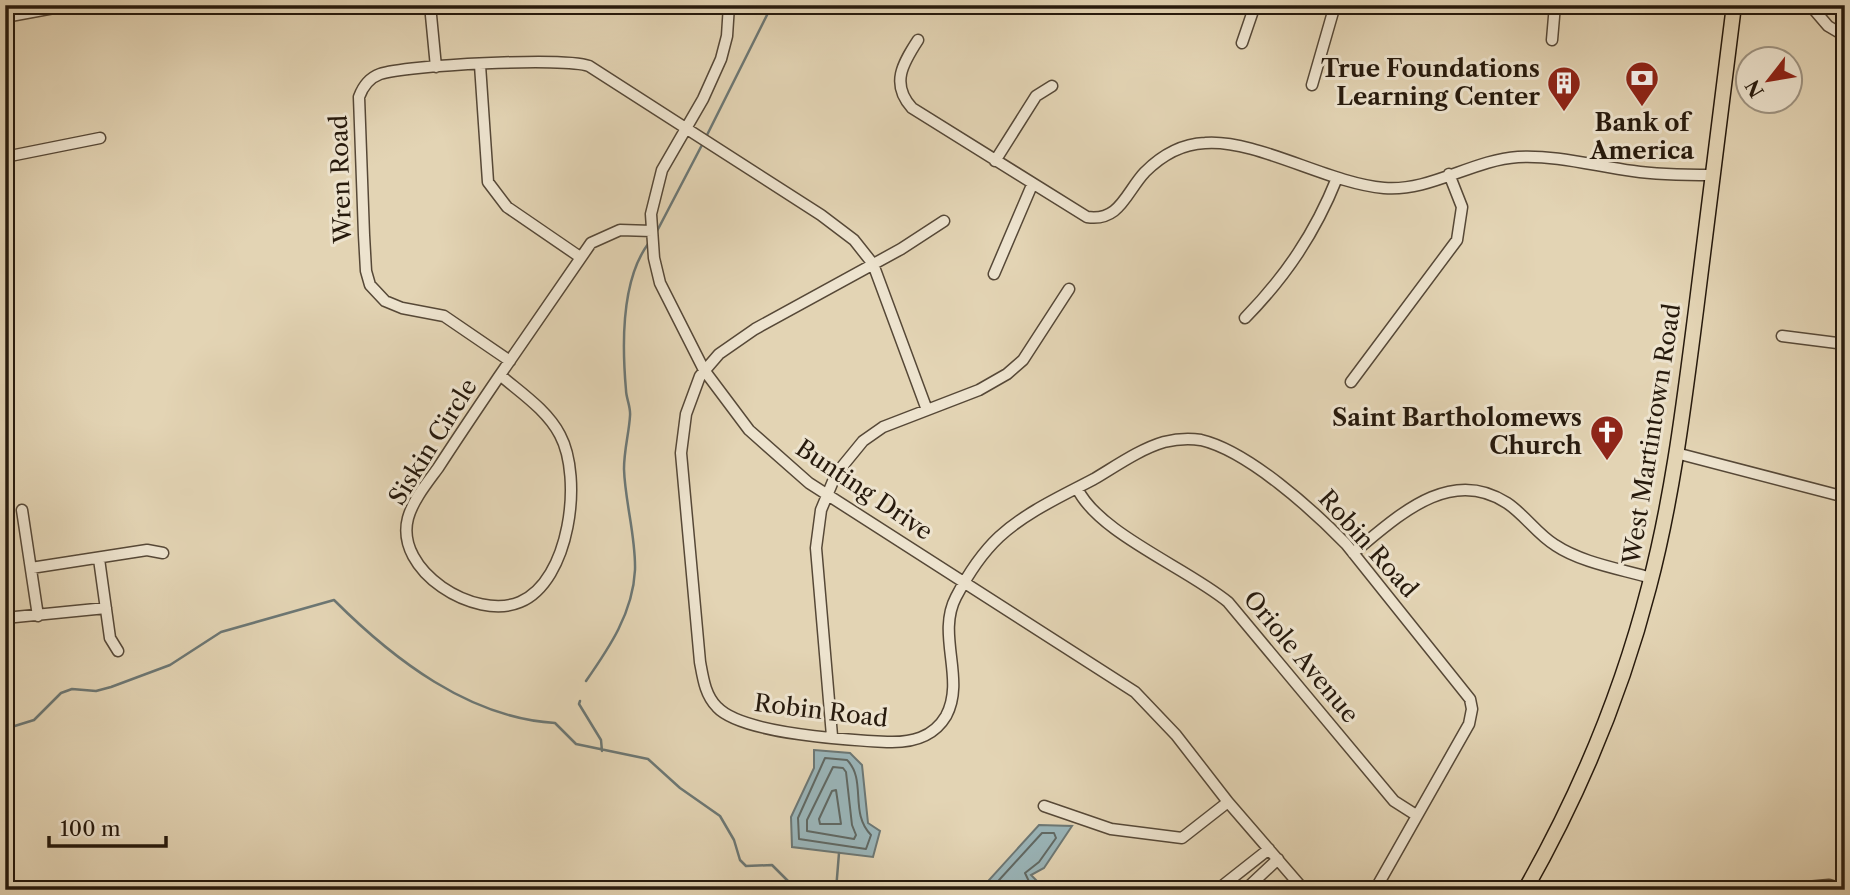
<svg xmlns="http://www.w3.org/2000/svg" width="1850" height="895" font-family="'Libre Caslon Text',serif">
	<rect width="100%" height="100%" fill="#e3d4b4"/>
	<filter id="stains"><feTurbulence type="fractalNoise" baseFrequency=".00286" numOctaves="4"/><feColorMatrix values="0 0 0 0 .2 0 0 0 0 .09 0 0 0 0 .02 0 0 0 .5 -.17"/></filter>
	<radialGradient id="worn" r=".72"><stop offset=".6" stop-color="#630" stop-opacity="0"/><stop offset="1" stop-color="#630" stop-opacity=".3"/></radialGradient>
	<!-- water -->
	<path fill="#9ab5b9" stroke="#6c7774" stroke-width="2" d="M814,750L850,753L862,765L868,823L880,831L873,857L792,847L791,817L814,768Z
		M1039,825L1072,826L1044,868L1031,875L1041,885L1039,890H980Z"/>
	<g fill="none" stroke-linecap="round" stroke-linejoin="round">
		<!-- shore -->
		<path stroke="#606863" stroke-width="2" d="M825,758L847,760C867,780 849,813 871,835L866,849L799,839L798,818Z
			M833,767L843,768L846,772L852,825L856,835L854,839L807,831V820Z
			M836,790L841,824H820L819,819L832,791Z
			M990,890L1042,833H1054L1056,838L1039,862L1025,873L1033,890"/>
		<!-- stream -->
		<path stroke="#6c7774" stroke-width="2.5" d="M706,137L772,5
			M656,233L703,143
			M586,681C609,648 633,613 635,570C636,537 625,502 624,469C624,450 629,433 630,416C631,407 626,398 626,390C622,345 621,281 648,244
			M580,701L579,704L601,740L602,751
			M5,729L34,720L61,693L72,689L96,691L111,687L170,665L221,632L334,600C393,659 469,718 555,723L576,744L648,759L680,788L720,816L734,840L740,860L746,866L772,865L797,890
			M836,890L839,853"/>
		<!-- minor casing -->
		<g stroke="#564837" stroke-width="13">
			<path id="minor" d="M430,5L436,67
				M729,5L727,36L721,59L703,99L662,170L651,214L654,258L660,283L704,370L749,430L809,483L1135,692L1176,735L1228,802L1304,890
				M1810,5L1828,26L1845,36
				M5,17L70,5
				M918,40C903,63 890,84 912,108L1087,217C1120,222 1126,192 1145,172C1161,156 1182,144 1205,143C1257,139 1327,183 1384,188C1430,192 1472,160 1518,157C1557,155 1595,166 1633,171C1659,175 1686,175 1713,175
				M1552,40L1555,5
				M1242,43L1255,5
				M480,65L488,182L507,207L580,257
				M1312,85L1335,5
				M5,157L100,138
				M995,161L1036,96L1052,86
				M944,221L901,249L755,329L719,354L700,376L686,414L681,453L700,662C703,678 705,695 717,707C742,734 849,740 887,742C911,743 933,738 946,716C966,679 936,635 956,597C967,576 982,553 999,537C1026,512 1062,496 1094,479C1116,466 1140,449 1164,442C1176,439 1189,438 1201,440C1248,451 1313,510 1346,544L1470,699L1472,709L1469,724L1375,890
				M994,274L1032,185
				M1245,318C1286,276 1315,233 1337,178
				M1782,336L1845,344
				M510,361L444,316L402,308L385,301L370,285L366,271L364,235L359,97C363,86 369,78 380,74C405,65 566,57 589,66L821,215L854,240L873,264L927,410
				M500,375C521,393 547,410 560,435C583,478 570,581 520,602C475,621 394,571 408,518C413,500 427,483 438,468C458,437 479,406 500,375Z
				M500,375L591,243L620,230L652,231
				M1351,382L1457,240L1462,207L1449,174
				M1676,453L1845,497
				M1077,488C1098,533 1187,568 1228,602L1394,801L1416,815
				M22,510L38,616
				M1353,553C1396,518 1449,465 1507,503C1525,515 1537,534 1555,545C1582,563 1621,569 1651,578
				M99,559L110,638L118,651
				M31,568L147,550L163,553
				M5,618L106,608
				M832,736L816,548L821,510L836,474L863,441L883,427L979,390L1007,374L1023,360L1069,289
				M1044,806L1111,829L1182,838L1228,802
				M1217,890L1269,849
				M1245,890L1278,859
				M1772,890L1829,885L1845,890"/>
		</g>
		<!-- major casing -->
		<g stroke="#271a0d" stroke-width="17">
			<path id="major" d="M1525,890C1579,795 1622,692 1649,587C1673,496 1684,403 1696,310C1708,208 1722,107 1734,5"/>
		</g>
		<!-- minor -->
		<use href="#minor" stroke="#ede3ce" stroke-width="10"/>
		<!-- major -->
		<use href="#major" stroke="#e3d4b4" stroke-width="14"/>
	</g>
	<!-- icons -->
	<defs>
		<g id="bank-pin" transform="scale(1.75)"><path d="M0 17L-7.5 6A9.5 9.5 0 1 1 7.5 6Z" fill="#8f2418" stroke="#ede3ce"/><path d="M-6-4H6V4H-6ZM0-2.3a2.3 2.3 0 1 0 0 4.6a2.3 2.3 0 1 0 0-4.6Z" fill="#fff"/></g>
		<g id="building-pin" transform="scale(1.75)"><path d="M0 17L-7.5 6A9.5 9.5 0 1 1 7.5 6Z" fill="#8f2418" stroke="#ede3ce"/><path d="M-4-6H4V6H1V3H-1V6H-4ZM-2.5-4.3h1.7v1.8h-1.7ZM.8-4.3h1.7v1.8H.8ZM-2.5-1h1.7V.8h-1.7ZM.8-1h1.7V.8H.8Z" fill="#fff"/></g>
		<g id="church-pin" transform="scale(1.75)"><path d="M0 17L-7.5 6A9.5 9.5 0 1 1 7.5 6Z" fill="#8f2418" stroke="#ede3ce"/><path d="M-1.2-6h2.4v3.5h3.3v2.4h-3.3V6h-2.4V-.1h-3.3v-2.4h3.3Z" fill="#fff"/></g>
	</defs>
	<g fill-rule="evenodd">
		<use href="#bank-pin" x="1642" y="78"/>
		<use href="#building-pin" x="1564" y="83"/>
		<use href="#church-pin" x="1607" y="432"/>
	</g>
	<g text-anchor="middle" stroke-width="6" stroke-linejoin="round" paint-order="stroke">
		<!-- poi labels -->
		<g font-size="24" font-weight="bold" fill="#271a0d" stroke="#ede3ce" text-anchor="end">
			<text x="1540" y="77">True Foundations<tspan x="1540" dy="28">Learning Center</tspan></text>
			<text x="1642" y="131" text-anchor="middle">Bank of<tspan x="1642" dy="28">America</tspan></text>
			<text x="1582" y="426">Saint Bartholomews<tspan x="1582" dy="28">Church</tspan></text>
		</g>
		<!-- street labels -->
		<g font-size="24" fill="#271a0d" stroke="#ede3ce">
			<text transform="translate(341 179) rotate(-92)" y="8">Wren Road</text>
			<text transform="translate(1652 434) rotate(-81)" y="8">West Martintown Road</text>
			<text transform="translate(433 442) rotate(-58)" y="8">Siskin Circle</text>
			<text transform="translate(864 490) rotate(34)" y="8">Bunting Drive</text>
			<text transform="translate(1368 544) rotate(48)" y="8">Robin Road</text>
			<text transform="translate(1301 657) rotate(50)" y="8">Oriole Avenue</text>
			<text transform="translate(821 711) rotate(7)" y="8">Robin Road</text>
		</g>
	</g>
	<!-- margin -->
	<rect width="1850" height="895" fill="none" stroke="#e3d4b4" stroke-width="28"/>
	<rect x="7" y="7" width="1836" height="881" fill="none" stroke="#271a0d" stroke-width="3.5"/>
	<rect x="14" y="14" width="1822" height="867" fill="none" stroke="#271a0d" stroke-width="2"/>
	<!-- north arrow -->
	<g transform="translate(1769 80) rotate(239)"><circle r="33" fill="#ede3ce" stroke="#9e9381" stroke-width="2"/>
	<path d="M0-5L12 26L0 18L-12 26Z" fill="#8f2418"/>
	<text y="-10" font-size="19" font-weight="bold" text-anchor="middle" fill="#271a0d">N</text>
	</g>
	<!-- scale -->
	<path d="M49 836v10h117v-10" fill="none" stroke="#271a0d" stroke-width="3.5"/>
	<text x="60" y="836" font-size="21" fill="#271a0d" stroke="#ede3ce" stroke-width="5" paint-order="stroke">100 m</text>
	<rect width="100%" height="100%" filter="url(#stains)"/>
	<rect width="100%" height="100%" fill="url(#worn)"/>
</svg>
